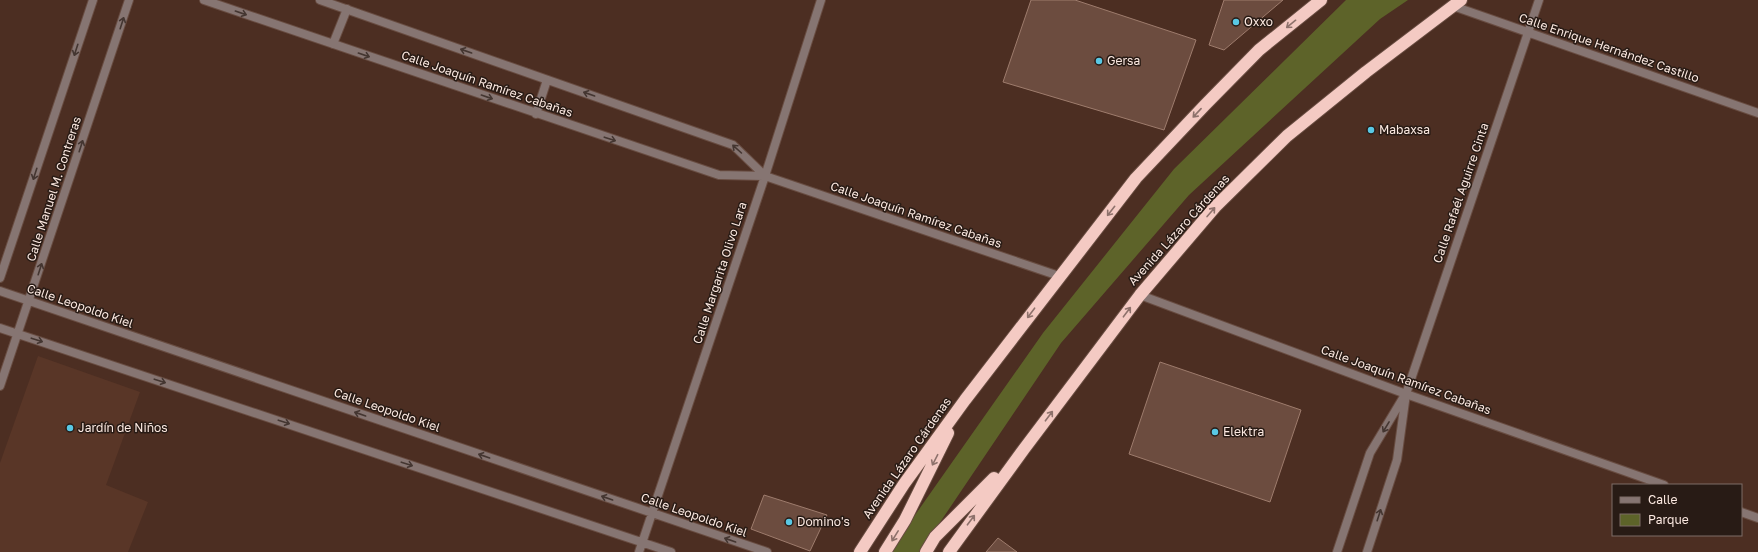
<svg xmlns="http://www.w3.org/2000/svg" width="1758" height="552" font-family="'Golos Text',sans-serif">
	<rect width="100%" height="100%" fill="#4c2e22"/>
	<!-- built -->
	<path fill="#593627" d="M38,356L140,392L106,485L148,502L128,552H0V463Z"/>
	<!-- green -->
	<path fill="#5d6329" d="M1346,0H1408L1380,19L1189,195L1061,343L920,552H889L1043,333L1174,169Z"/>
	<!-- building -->
	<path fill="#6c4c3f" stroke="#9e7c6d" d="M1031,0H1075L1196,40L1164,130L1003,82Z
		M1224,0H1283L1224,50L1209,45Z
		M1160,362L1301,410L1270,502L1129,454Z
		M764,495L827,515L810,551L751,529Z
		M998,538L1017,552H986Z"/>
	<g fill="none" stroke-linecap="round" stroke-linejoin="round">
		<!-- street casing -->
		<g stroke="#684c41" stroke-width="10">
			<path id="street" d="M204,0L719,175L765,176L1059,276
				M320,0L733,145L765,176
				M1453,6L1758,113
				M333,44L347,9
				M536,114L547,80
				M0,278L93,0
				M0,291L767,552
				M1140,295L1406,394L1664,485
				M0,328L671,552
				M0,386L129,0
				M1741,512L1758,518
				M639,552L765,176L821,0
				M1337,552L1370,453L1403,398
				M1367,552L1397,460L1406,394L1539,0"/>
		</g>
		<!-- highway casing -->
		<g stroke="#684c41" stroke-width="14">
			<path id="highway" d="M860,552L904,484L965,400L1136,178L1205,105L1259,50L1321,0
				M885,552L905,520L948,433
				M926,552L935,537L994,478
				M949,552L1024,449L1140,295L1215,207L1287,136L1366,72L1461,0"/>
		</g>
		<!-- street -->
		<use href="#street" stroke="#867572" stroke-width="8"/>
		<!-- highway -->
		<use href="#highway" stroke="#f4cac3" stroke-width="12"/>
	</g>
	<!-- one-way arrows -->
	<defs><path id="oneway-shaft" d="M-6 0H5M1.5-3L5.5 0L1.5 3" fill="none" stroke-width="1.6" stroke-linecap="round" stroke-linejoin="round"/></defs>
	<g stroke="#443631">
		<use href="#oneway-shaft" transform="translate(241 13) rotate(19)"/>
		<use href="#oneway-shaft" transform="translate(122 23) rotate(-72)"/>
		<use href="#oneway-shaft" transform="translate(76 50) rotate(108)"/>
		<use href="#oneway-shaft" transform="translate(466 51) rotate(-161)"/>
		<use href="#oneway-shaft" transform="translate(364 55) rotate(19)"/>
		<use href="#oneway-shaft" transform="translate(589 94) rotate(-161)"/>
		<use href="#oneway-shaft" transform="translate(487 97) rotate(19)"/>
		<use href="#oneway-shaft" transform="translate(610 139) rotate(18)"/>
		<use href="#oneway-shaft" transform="translate(81 146) rotate(-72)"/>
		<use href="#oneway-shaft" transform="translate(737 149) rotate(-138)"/>
		<use href="#oneway-shaft" transform="translate(35 174) rotate(108)"/>
		<use href="#oneway-shaft" transform="translate(40 269) rotate(-72)"/>
		<use href="#oneway-shaft" transform="translate(37 340) rotate(18)"/>
		<use href="#oneway-shaft" transform="translate(160 381) rotate(18)"/>
		<use href="#oneway-shaft" transform="translate(360 414) rotate(-161)"/>
		<use href="#oneway-shaft" transform="translate(284 422) rotate(18)"/>
		<use href="#oneway-shaft" transform="translate(1386 427) rotate(121)"/>
		<use href="#oneway-shaft" transform="translate(484 456) rotate(-161)"/>
		<use href="#oneway-shaft" transform="translate(407 464) rotate(18)"/>
		<use href="#oneway-shaft" transform="translate(607 498) rotate(-161)"/>
		<use href="#oneway-shaft" transform="translate(1379 515) rotate(-72)"/>
		<use href="#oneway-shaft" transform="translate(730 540) rotate(-161)"/>
	</g>
	<g stroke="#8e726c">
		<use href="#oneway-shaft" transform="translate(1291 24) rotate(141)"/>
		<use href="#oneway-shaft" transform="translate(1197 113) rotate(133)"/>
		<use href="#oneway-shaft" transform="translate(1111 211) rotate(128)"/>
		<use href="#oneway-shaft" transform="translate(1211 212) rotate(-49)"/>
		<use href="#oneway-shaft" transform="translate(1127 312) rotate(-53)"/>
		<use href="#oneway-shaft" transform="translate(1031 313) rotate(127)"/>
		<use href="#oneway-shaft" transform="translate(1049 416) rotate(-53)"/>
		<use href="#oneway-shaft" transform="translate(935 460) rotate(117)"/>
		<use href="#oneway-shaft" transform="translate(971 520) rotate(-53)"/>
		<use href="#oneway-shaft" transform="translate(895 536) rotate(122)"/>
	</g>
	<!-- markers -->
	<g fill="#59c8e4" stroke="#281b15" stroke-width="1.5">
		<circle cx="1236" cy="22" r="4"/>
		<circle cx="1099" cy="61" r="4"/>
		<circle cx="1371" cy="130" r="4"/>
		<circle cx="70" cy="428" r="4"/>
		<circle cx="1215" cy="432" r="4"/>
		<circle cx="789" cy="522" r="4"/>
	</g>
	<g text-anchor="middle" stroke-width="3" stroke-linejoin="round" paint-order="stroke">
		<!-- poi labels -->
		<g font-size="12" fill="#fce9e1" stroke="#281b15" text-anchor="start">
			<text x="1244" y="26">Oxxo</text>
			<text x="1107" y="65">Gersa</text>
			<text x="1379" y="134">Mabaxsa</text>
			<text x="78" y="432">Jardín de Niños</text>
			<text x="1223" y="436">Elektra</text>
			<text x="797" y="526">Domino's</text>
		</g>
		<!-- street labels -->
		<g font-size="12" fill="#fce9e1" stroke="#281b15">
			<text transform="translate(1609 48) rotate(19)" y="4">Calle Enrique Hernández Castillo</text>
			<text transform="translate(487 84) rotate(19)" y="4">Calle Joaquín Ramírez Cabañas</text>
			<text transform="translate(54 189) rotate(-72)" y="4">Calle Manuel M. Contreras</text>
			<text transform="translate(1461 193) rotate(-71)" y="4">Calle Rafaél Aguirre Cinta</text>
			<text transform="translate(916 215) rotate(19)" y="4">Calle Joaquín Ramírez Cabañas</text>
			<text transform="translate(1179 230) rotate(-48)" y="4">Avenida Lázaro Cárdenas</text>
			<text transform="translate(720 273) rotate(-72)" y="4">Calle Margarita Olivo Lara</text>
			<text transform="translate(80 306) rotate(19)" y="4">Calle Leopoldo Kiel</text>
			<text transform="translate(1406 380) rotate(20)" y="4">Calle Joaquín Ramírez Cabañas</text>
			<text transform="translate(387 410) rotate(19)" y="4">Calle Leopoldo Kiel</text>
			<text transform="translate(907 458) rotate(-55)" y="4">Avenida Lázaro Cárdenas</text>
			<text transform="translate(694 515) rotate(19)" y="4">Calle Leopoldo Kiel</text>
		</g>
	</g>
	<!-- legend -->
	<rect x="1612" y="484" width="130" height="52" fill="#281b15" stroke="#7d6d67"/>
	<rect x="1620" y="497" width="20" height="6" fill="#867572" stroke="#7d6d67"/>
	<text x="1648" y="504" font-size="12" fill="#fce9e1">Calle</text>
	<rect x="1620" y="514" width="20" height="12" fill="#5d6329" stroke="#7d6d67"/>
	<text x="1648" y="524" font-size="12" fill="#fce9e1">Parque</text>
</svg>
